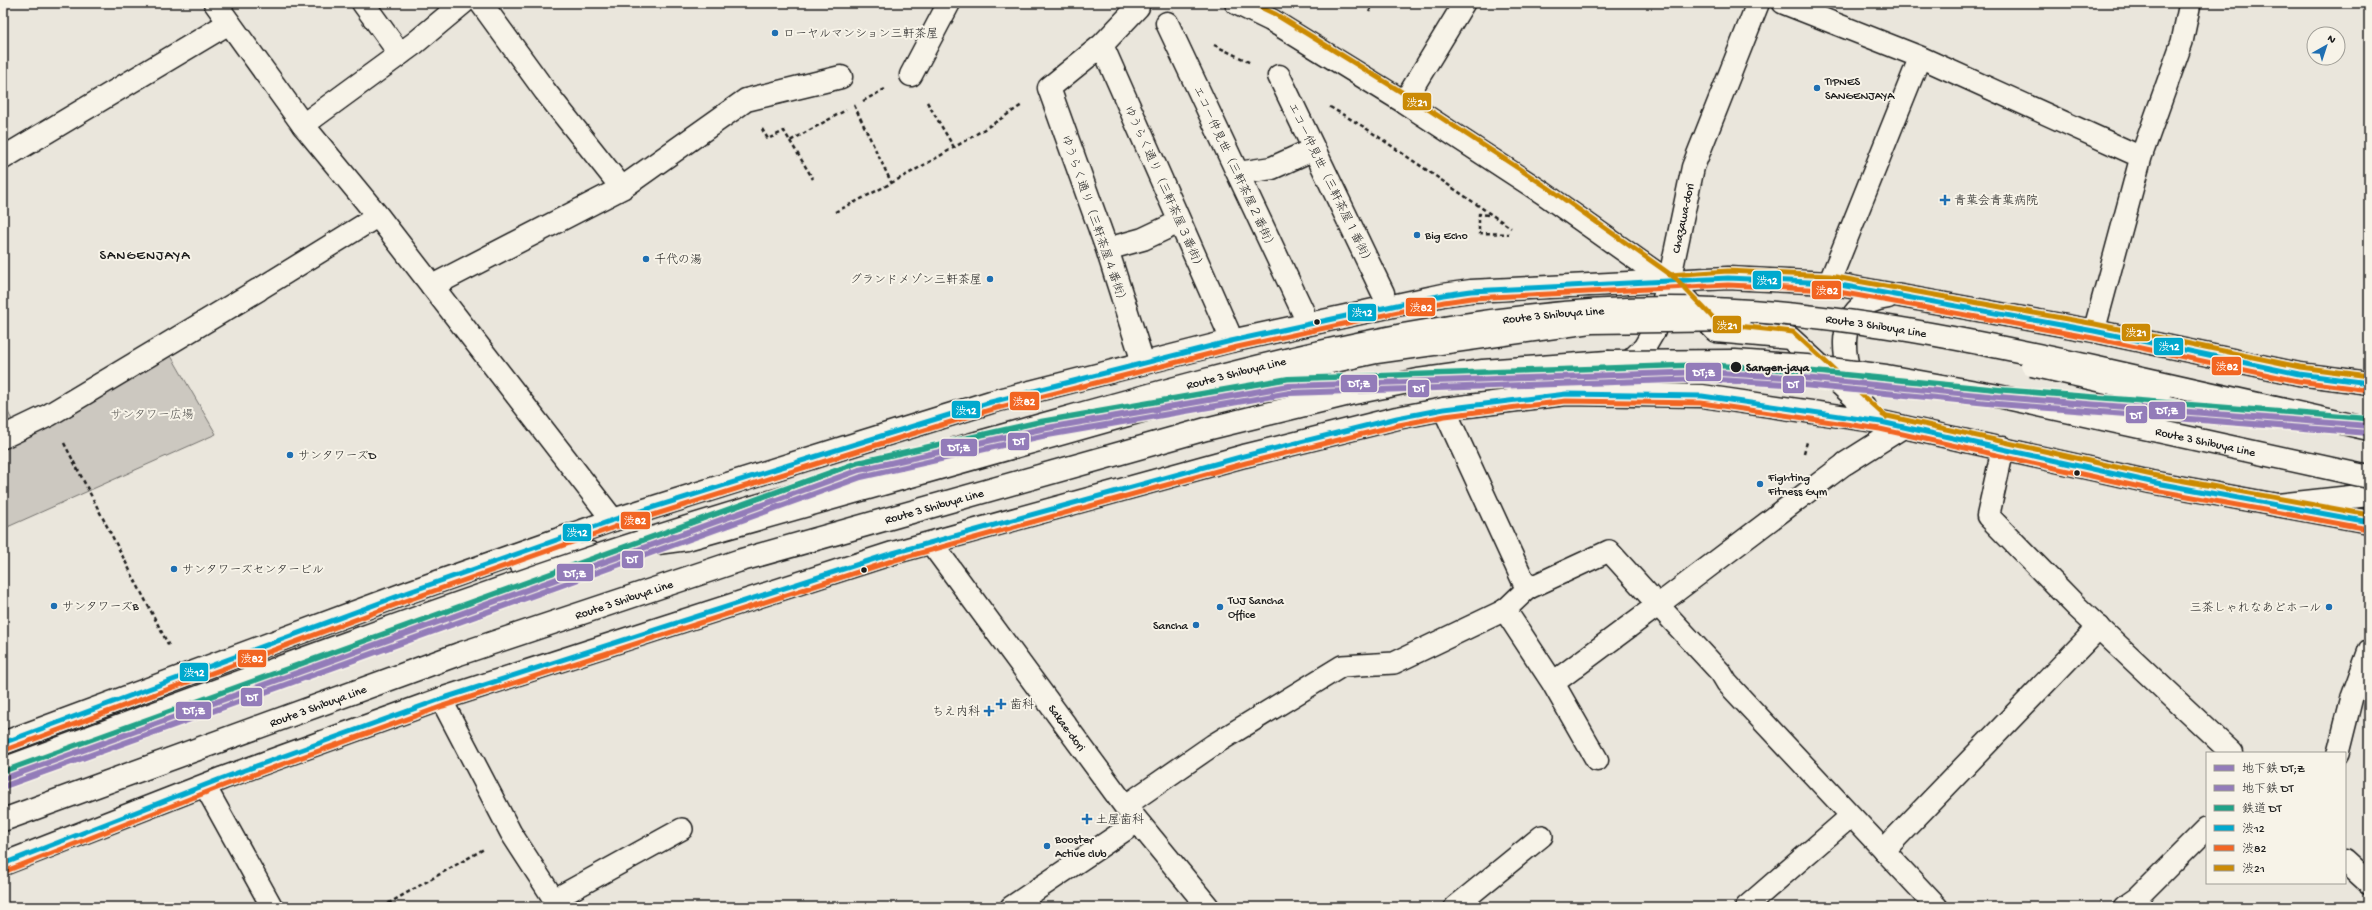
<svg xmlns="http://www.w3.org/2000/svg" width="2372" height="910" font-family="'Gochi Hand','Klee One',sans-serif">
	<rect width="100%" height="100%" fill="#eae6dc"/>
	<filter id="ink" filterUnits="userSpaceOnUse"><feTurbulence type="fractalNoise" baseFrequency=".025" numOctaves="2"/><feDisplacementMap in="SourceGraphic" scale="8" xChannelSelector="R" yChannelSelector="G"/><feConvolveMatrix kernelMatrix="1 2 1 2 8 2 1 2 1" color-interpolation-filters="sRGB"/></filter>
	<g filter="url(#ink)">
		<!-- green -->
		<path fill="#ccc8c0" stroke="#74726e" d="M170,354L216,434L3,529V439Z
			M3,403L17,429L3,437Z"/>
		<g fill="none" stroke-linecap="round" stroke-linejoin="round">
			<!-- service casing -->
			<g stroke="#1c1c1c" stroke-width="24">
				<path id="service" d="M1783,3L1920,57L2141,157
					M1404,102L1464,3
					M1829,283L1920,57
					M258,290L378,216
					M2094,331L2141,157L2182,42L2190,3
					M1658,605L1721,673L1727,683L1937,907
					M441,699L511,833L559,907
					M2338,753L2352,697L2369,650
					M205,786L272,907
					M1125,806L1213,745L1342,666L1394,663L1505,610L1527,589L1609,551L1658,605L1846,463
					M555,899L682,829
					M1011,907L1137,822
					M1455,907L1542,836
					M1746,907L1851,816
					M2124,907L2137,898L2207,828"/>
			</g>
			<!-- pedestrian casing -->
			<g stroke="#1c1c1c" stroke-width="25">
				<path id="pedestrian" d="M363,3L400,54
					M481,3L545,91L622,188
					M1138,7L1102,45L1049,88L1107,249L1140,353
					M1167,23L1303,312
					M1102,45L1228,331
					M911,75L949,3
					M1279,76L1383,293
					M1238,173L1272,168L1314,149
					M1107,249L1143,239L1179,222
					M432,286L622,188L746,100L841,77
					M1505,610L1553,683L1658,605
					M1553,683L1597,760
					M1884,850L2099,627"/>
			</g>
			<!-- minor casing -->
			<g stroke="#1c1c1c" stroke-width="25">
				<g id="minor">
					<path d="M215,3L303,125L378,216L613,520"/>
					<path d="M303,125L415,43L463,3"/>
					<path d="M3,158L229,23"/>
					<path d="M1444,409L1527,589"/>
					<path d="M3,437L49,415L258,290"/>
					<path d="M2003,448L1988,516L2077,607L2232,753"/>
					<path d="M1846,463L1903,427"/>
					<path id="s1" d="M932,544L1125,806L1208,907"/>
					<path d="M2345,861L2369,883"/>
				</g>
			</g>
			<!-- tertiary casing -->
			<g stroke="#1c1c1c" stroke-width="25">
				<g id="tertiary">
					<path id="s2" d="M1573,392L1612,379L1644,348L1654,331L1669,282L1693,167L1758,3"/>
				</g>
			</g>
			<!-- primary casing -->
			<g stroke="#1c1c1c" stroke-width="25">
				<path id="primary" d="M1236,3L1271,20L1404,102L1543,193L1669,282L1716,331L1790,338L1864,406"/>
			</g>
			<!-- trunk casing -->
			<g stroke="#1c1c1c" stroke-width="25">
				<path id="trunk" d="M1861,403C1842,363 1829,305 1888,297
					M521,564L590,553
					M3,743L409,592L613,520L865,441L991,402L1231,341L1443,295L1471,291L1728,278L1829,283L2094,331L2299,374L2369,383
					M3,864L223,778L441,699L893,553L1244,456L1397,418L1444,409L1566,394L1702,396L1881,422L2151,482L2369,522"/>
			</g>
			<!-- motorway casing -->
			<g stroke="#1c1c1c" stroke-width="25">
				<g id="motorway">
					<path d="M2278,505L2369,495"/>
					<path id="s3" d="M3,820L459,654L738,561L1206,429L1349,394L1418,380L1483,371L1608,362"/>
				</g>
			</g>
			<!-- path -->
			<path stroke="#1c1c1c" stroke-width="2.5" stroke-dasharray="4 3" stroke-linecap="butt" d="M1369,12L1374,3
				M1214,45L1251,63
				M863,101L885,89
				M927,102L955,149
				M854,105L892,184
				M1330,107L1364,127L1511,228
				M762,129L768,139L784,131L790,141L846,110
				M790,141L813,179
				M835,212C900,180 961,145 1022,105
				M1488,215L1479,214V233L1509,234
				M64,443L170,648
				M1804,453L1807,442
				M382,907L484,849"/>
			<!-- service -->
			<use href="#service" stroke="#f7f3e8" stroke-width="21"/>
			<!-- pedestrian -->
			<use href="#pedestrian" stroke="#f7f3e8" stroke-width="22"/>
			<!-- minor -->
			<use href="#minor" stroke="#f7f3e8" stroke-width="22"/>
			<!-- tertiary -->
			<use href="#tertiary" stroke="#f7f3e8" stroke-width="22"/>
			<!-- primary -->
			<use href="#primary" stroke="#f7f3e8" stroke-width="22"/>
			<!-- trunk -->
			<use href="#trunk" stroke="#f7f3e8" stroke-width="22"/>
			<!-- motorway -->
			<use href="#motorway" stroke="#f7f3e8" stroke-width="22"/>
			<!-- trunk-bridge casing -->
			<g stroke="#1c1c1c" stroke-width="25" stroke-linecap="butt">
				<path id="trunk-bridge" d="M2032,365L2125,386L2160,391
					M657,543L687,539L1163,405L1293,370L1376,352L1591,322L1739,320"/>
			</g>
			<!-- motorway-bridge casing -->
			<g stroke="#1c1c1c" stroke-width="25" stroke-linecap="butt">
				<g id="motorway-bridge">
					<path id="s4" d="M1608,362L1735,361L1806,366L1886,376L1993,395L2369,477"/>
					<path id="s5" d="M3,769C192,700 380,629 570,565C721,514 876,471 1030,428C1239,370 1449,309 1668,308C1812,308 1953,336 2093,367C2185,388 2277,409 2369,429"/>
				</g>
			</g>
			<!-- trunk-bridge -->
			<use href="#trunk-bridge" stroke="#f7f3e8" stroke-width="22"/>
			<!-- motorway-bridge -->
			<use href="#motorway-bridge" stroke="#f7f3e8" stroke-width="22"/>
			<!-- bus-1 casing -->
			<g stroke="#f7f3e8" stroke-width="8">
				<path id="bus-1" d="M3,743L409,592L613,520L865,441L991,402L1231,341L1443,295L1471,291L1728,278L1829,283L2094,331L2299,374L2369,383
					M3,864L223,778L441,699L893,553L1244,456L1397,418L1444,409L1566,394L1702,396L1881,422L2151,482L2369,522"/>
			</g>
			<!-- bus-2 casing -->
			<g stroke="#f7f3e8" stroke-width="8">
				<path id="bus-2" d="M5,750L411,599L615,527L867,448L993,409L1233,348L1444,302L1472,298L1728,285L1828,290L2093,338L2298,381L2368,390
					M6,871L225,785L443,706L895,560L1246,463L1399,425L1445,416L1566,401L1701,403L1880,429L2149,489L2368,529"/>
			</g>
			<!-- bus-3 casing -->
			<g stroke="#f7f3e8" stroke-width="8">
				<path id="bus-3" d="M1252,3L1275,14L1408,96L1547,187L1674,277L1719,324L1793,332L1886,417
					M1669,275L1728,271L1830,276L2095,324L2300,367L2369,376
					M1883,415L2152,475L2369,515"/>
			</g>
			<!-- bus-1 -->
			<use href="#bus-1" stroke="#00a9ce" stroke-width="5"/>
			<!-- bus-2 -->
			<use href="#bus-2" stroke="#f26522" stroke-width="5"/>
			<!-- bus-3 -->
			<use href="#bus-3" stroke="#cb8a06" stroke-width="5"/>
			<!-- rail-1 casing -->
			<g stroke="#f7f3e8" stroke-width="9">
				<path id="rail-1" d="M3,772L857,463L1040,422L1288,379L1703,365L1805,371L2000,390L2369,419"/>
			</g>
			<!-- rail-1 -->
			<use href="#rail-1" stroke="#20a288" stroke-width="6"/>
			<!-- metro-1 casing -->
			<g stroke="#f7f3e8" stroke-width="9">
				<path id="metro-1" d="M3,779L859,470L1041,429L1289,386L1703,372L1804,378L1999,397L2369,426"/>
			</g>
			<!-- metro-2 casing -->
			<g stroke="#f7f3e8" stroke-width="9">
				<path id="metro-2" d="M5,786L861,477L1042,436L1290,393L1703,379L1803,385L1998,404L2368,433"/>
			</g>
			<!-- metro-1 -->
			<use href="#metro-1" stroke="#937cb9" stroke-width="6"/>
			<!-- metro-2 -->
			<use href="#metro-2" stroke="#937cb9" stroke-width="6"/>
		</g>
	</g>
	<!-- markers -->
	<g fill="#1f6fb2" stroke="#f7f3e8" stroke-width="1.5">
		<circle cx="775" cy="33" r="4"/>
		<circle cx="1817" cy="88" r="4"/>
		<path d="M1943 194h4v4h4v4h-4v4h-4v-4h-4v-4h4z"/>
		<circle cx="1417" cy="235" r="4"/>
		<circle cx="646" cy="259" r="4"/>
		<circle cx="990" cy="279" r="4"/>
		<circle cx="290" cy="455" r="4"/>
		<circle cx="1760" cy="484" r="4"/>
		<circle cx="174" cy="569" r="4"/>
		<circle cx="54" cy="606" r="4"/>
		<circle cx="1220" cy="607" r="4"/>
		<circle cx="2329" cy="607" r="4"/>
		<circle cx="1196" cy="625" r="4"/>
		<path d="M999 698h4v4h4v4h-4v4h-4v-4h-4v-4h4z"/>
		<path d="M987 705h4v4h4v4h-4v4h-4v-4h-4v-4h4z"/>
		<path d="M1085 813h4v4h4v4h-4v4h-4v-4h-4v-4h4z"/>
		<circle cx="1047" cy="846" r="4"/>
	</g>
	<g fill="#1c1c1c" stroke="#f7f3e8" stroke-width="1.5">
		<circle cx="1317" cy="322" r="3.5"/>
		<circle cx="1736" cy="367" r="6"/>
		<circle cx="2077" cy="473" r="3.5"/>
		<circle cx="864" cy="570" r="3.5"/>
	</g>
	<g text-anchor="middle" stroke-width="4" stroke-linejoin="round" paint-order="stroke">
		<!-- poi labels -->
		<g font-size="12" fill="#1c1c1c" stroke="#f7f3e8" text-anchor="start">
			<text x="783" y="37">ローヤルマンション三軒茶屋</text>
			<text x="1825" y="85">TIPNES<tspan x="1825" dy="14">SANGENJAYA</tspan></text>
			<text x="1954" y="204">青葉会青葉病院</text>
			<text x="1425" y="239">Big Echo</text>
			<text x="654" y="263">千代の湯</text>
			<text x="982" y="283" text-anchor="end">グランドメゾン三軒茶屋</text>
			<text x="298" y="459">サンタワーズD</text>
			<text x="1768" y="481">Fighting<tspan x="1768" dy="14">Fitness Gym</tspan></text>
			<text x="182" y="573">サンタワーズセンタービル</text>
			<text x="1228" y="604">TUJ Sancha<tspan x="1228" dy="14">Office</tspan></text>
			<text x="62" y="610">サンタワーズB</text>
			<text x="2321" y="611" text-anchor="end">三茶しゃれなあどホール</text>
			<text x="1188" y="629" text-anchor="end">Sancha</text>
			<text x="1010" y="708">歯科</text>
			<text x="980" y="715" text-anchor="end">ちえ内科</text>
			<text x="1096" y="823">土屋歯科</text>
			<text x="1055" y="843">Booster<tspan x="1055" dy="14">Active club</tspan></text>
		</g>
		<!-- street labels -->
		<g font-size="12" fill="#1c1c1c" stroke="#f7f3e8">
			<text transform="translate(1235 168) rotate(65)" y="4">エコー仲見世（三軒茶屋２番街）</text>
			<text transform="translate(1331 184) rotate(64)" y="4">エコー仲見世（三軒茶屋１番街）</text>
			<text transform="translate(1165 188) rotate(66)" y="4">ゆうらく通り（三軒茶屋３番街）</text>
			<text dy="4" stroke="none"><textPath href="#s2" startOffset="222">Chazawa-dori</textPath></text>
			<text transform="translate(1095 220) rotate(71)" y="4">ゆうらく通り（三軒茶屋４番街）</text>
			<text dy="4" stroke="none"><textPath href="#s5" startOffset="1619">Route 3 Shibuya Line</textPath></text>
			<text dy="4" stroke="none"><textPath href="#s5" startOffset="1943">Route 3 Shibuya Line</textPath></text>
			<text dy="4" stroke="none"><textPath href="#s5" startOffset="1296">Route 3 Shibuya Line</textPath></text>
			<text dy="4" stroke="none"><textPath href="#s4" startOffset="605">Route 3 Shibuya Line</textPath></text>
			<text dy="4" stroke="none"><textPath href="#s3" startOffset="983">Route 3 Shibuya Line</textPath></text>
			<text dy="4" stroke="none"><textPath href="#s3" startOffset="659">Route 3 Shibuya Line</textPath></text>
			<text dy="4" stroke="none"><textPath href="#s3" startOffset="335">Route 3 Shibuya Line</textPath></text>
			<text dy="4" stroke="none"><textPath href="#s1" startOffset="228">Sakae-dori</textPath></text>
		</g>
		<!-- stop labels -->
		<g font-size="12" font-weight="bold" fill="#1c1c1c" stroke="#f7f3e8" text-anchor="start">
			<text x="1746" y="371">Sangen-jaya</text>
		</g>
		<!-- park labels -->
		<g font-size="12" fill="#51504d" stroke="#f7f3e8">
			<text x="152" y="418">サンタワー広場</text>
		</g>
		<!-- quarter labels -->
		<g font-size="14" letter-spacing="1" fill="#1c1c1c" stroke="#f7f3e8">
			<text x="145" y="259">SANGENJAYA</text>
		</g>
	</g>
	<g stroke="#f7f3e8" stroke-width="1.5">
		<rect x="1402" y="92" width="30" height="19" rx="4" fill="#cb8a06"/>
		<rect x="1752" y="270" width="30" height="20" rx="4" fill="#00a9ce"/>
		<rect x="1811" y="280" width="31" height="20" rx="4" fill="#f26522"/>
		<rect x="1405" y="297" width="31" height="20" rx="4" fill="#f26522"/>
		<rect x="1347" y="303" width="30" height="19" rx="4" fill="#00a9ce"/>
		<rect x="1712" y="315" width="30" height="19" rx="4" fill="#cb8a06"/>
		<rect x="2121" y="323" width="30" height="19" rx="4" fill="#cb8a06"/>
		<rect x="2153" y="337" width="31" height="19" rx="4" fill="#00a9ce"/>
		<rect x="2211" y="356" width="31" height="20" rx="4" fill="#f26522"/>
		<rect x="1685" y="362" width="37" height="20" rx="4" fill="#937cb9"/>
		<rect x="1340" y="374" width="38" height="19" rx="4" fill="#937cb9"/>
		<rect x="1782" y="375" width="23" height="19" rx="4" fill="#937cb9"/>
		<rect x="1407" y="379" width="23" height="19" rx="4" fill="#937cb9"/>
		<rect x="1009" y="391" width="31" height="20" rx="4" fill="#f26522"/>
		<rect x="951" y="400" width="30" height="19" rx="4" fill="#00a9ce"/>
		<rect x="2148" y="401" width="38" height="19" rx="4" fill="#937cb9"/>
		<rect x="2125" y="405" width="23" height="19" rx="4" fill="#937cb9"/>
		<rect x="1007" y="432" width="23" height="19" rx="4" fill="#937cb9"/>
		<rect x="940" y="438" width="38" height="19" rx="4" fill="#937cb9"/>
		<rect x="620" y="511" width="31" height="19" rx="4" fill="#f26522"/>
		<rect x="562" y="523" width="30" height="19" rx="4" fill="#00a9ce"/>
		<rect x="621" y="550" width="23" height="19" rx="4" fill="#937cb9"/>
		<rect x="556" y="563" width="38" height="19" rx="4" fill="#937cb9"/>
		<rect x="237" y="649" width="30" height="19" rx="4" fill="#f26522"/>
		<rect x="179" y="662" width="30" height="20" rx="4" fill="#00a9ce"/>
		<rect x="240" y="687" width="23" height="20" rx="4" fill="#937cb9"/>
		<rect x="175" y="701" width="37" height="19" rx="4" fill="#937cb9"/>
	</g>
	<g font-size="11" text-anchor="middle" font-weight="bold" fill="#fff">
		<text x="1417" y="106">渋21</text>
		<text x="1767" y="284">渋12</text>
		<text x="1827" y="294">渋82</text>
		<text x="1421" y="311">渋82</text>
		<text x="1362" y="316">渋12</text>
		<text x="1727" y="329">渋21</text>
		<text x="2136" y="336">渋21</text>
		<text x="2169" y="350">渋12</text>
		<text x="2227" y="370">渋82</text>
		<text x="1704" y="376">DT;Z</text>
		<text x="1359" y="387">DT;Z</text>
		<text x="1793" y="388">DT</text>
		<text x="1419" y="392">DT</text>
		<text x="1024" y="405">渋82</text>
		<text x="966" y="414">渋12</text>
		<text x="2167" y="414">DT;Z</text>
		<text x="2136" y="419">DT</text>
		<text x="1019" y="445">DT</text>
		<text x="959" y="451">DT;Z</text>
		<text x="635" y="524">渋82</text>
		<text x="577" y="536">渋12</text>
		<text x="632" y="563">DT</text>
		<text x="575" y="577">DT;Z</text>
		<text x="252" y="662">渋82</text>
		<text x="194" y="676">渋12</text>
		<text x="252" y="701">DT</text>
		<text x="194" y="714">DT;Z</text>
	</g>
	<!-- margin -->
	<rect width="2372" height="910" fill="none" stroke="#f7f3e8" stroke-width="16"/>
	<rect x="8" y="8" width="2356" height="894" fill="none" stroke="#1c1c1c" stroke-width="1.5" filter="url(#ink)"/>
	<!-- legend -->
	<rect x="2206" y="752" width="140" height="132" fill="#f7f3e8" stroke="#9f9d96"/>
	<rect x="2214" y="765" width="20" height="6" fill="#937cb9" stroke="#9f9d96"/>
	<text x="2242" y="772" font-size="12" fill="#1c1c1c">地下鉄 DT;Z</text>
	<rect x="2214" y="785" width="20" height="6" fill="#937cb9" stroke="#9f9d96"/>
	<text x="2242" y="792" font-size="12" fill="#1c1c1c">地下鉄 DT</text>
	<rect x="2214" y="805" width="20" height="6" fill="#20a288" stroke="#9f9d96"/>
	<text x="2242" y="812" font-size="12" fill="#1c1c1c">鉄道 DT</text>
	<rect x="2214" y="825" width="20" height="6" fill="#00a9ce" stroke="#9f9d96"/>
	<text x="2242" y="832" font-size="12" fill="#1c1c1c">渋12</text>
	<rect x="2214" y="845" width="20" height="6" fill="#f26522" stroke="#9f9d96"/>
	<text x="2242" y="852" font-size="12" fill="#1c1c1c">渋82</text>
	<rect x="2214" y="865" width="20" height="6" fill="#cb8a06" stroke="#9f9d96"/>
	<text x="2242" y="872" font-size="12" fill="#1c1c1c">渋21</text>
	<!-- north arrow -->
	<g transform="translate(2326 46) rotate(39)"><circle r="19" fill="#f7f3e8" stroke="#9f9d96"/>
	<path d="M0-3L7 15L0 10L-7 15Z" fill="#1f6fb2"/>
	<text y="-6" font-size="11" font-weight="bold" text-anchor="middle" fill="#1c1c1c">N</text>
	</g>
</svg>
